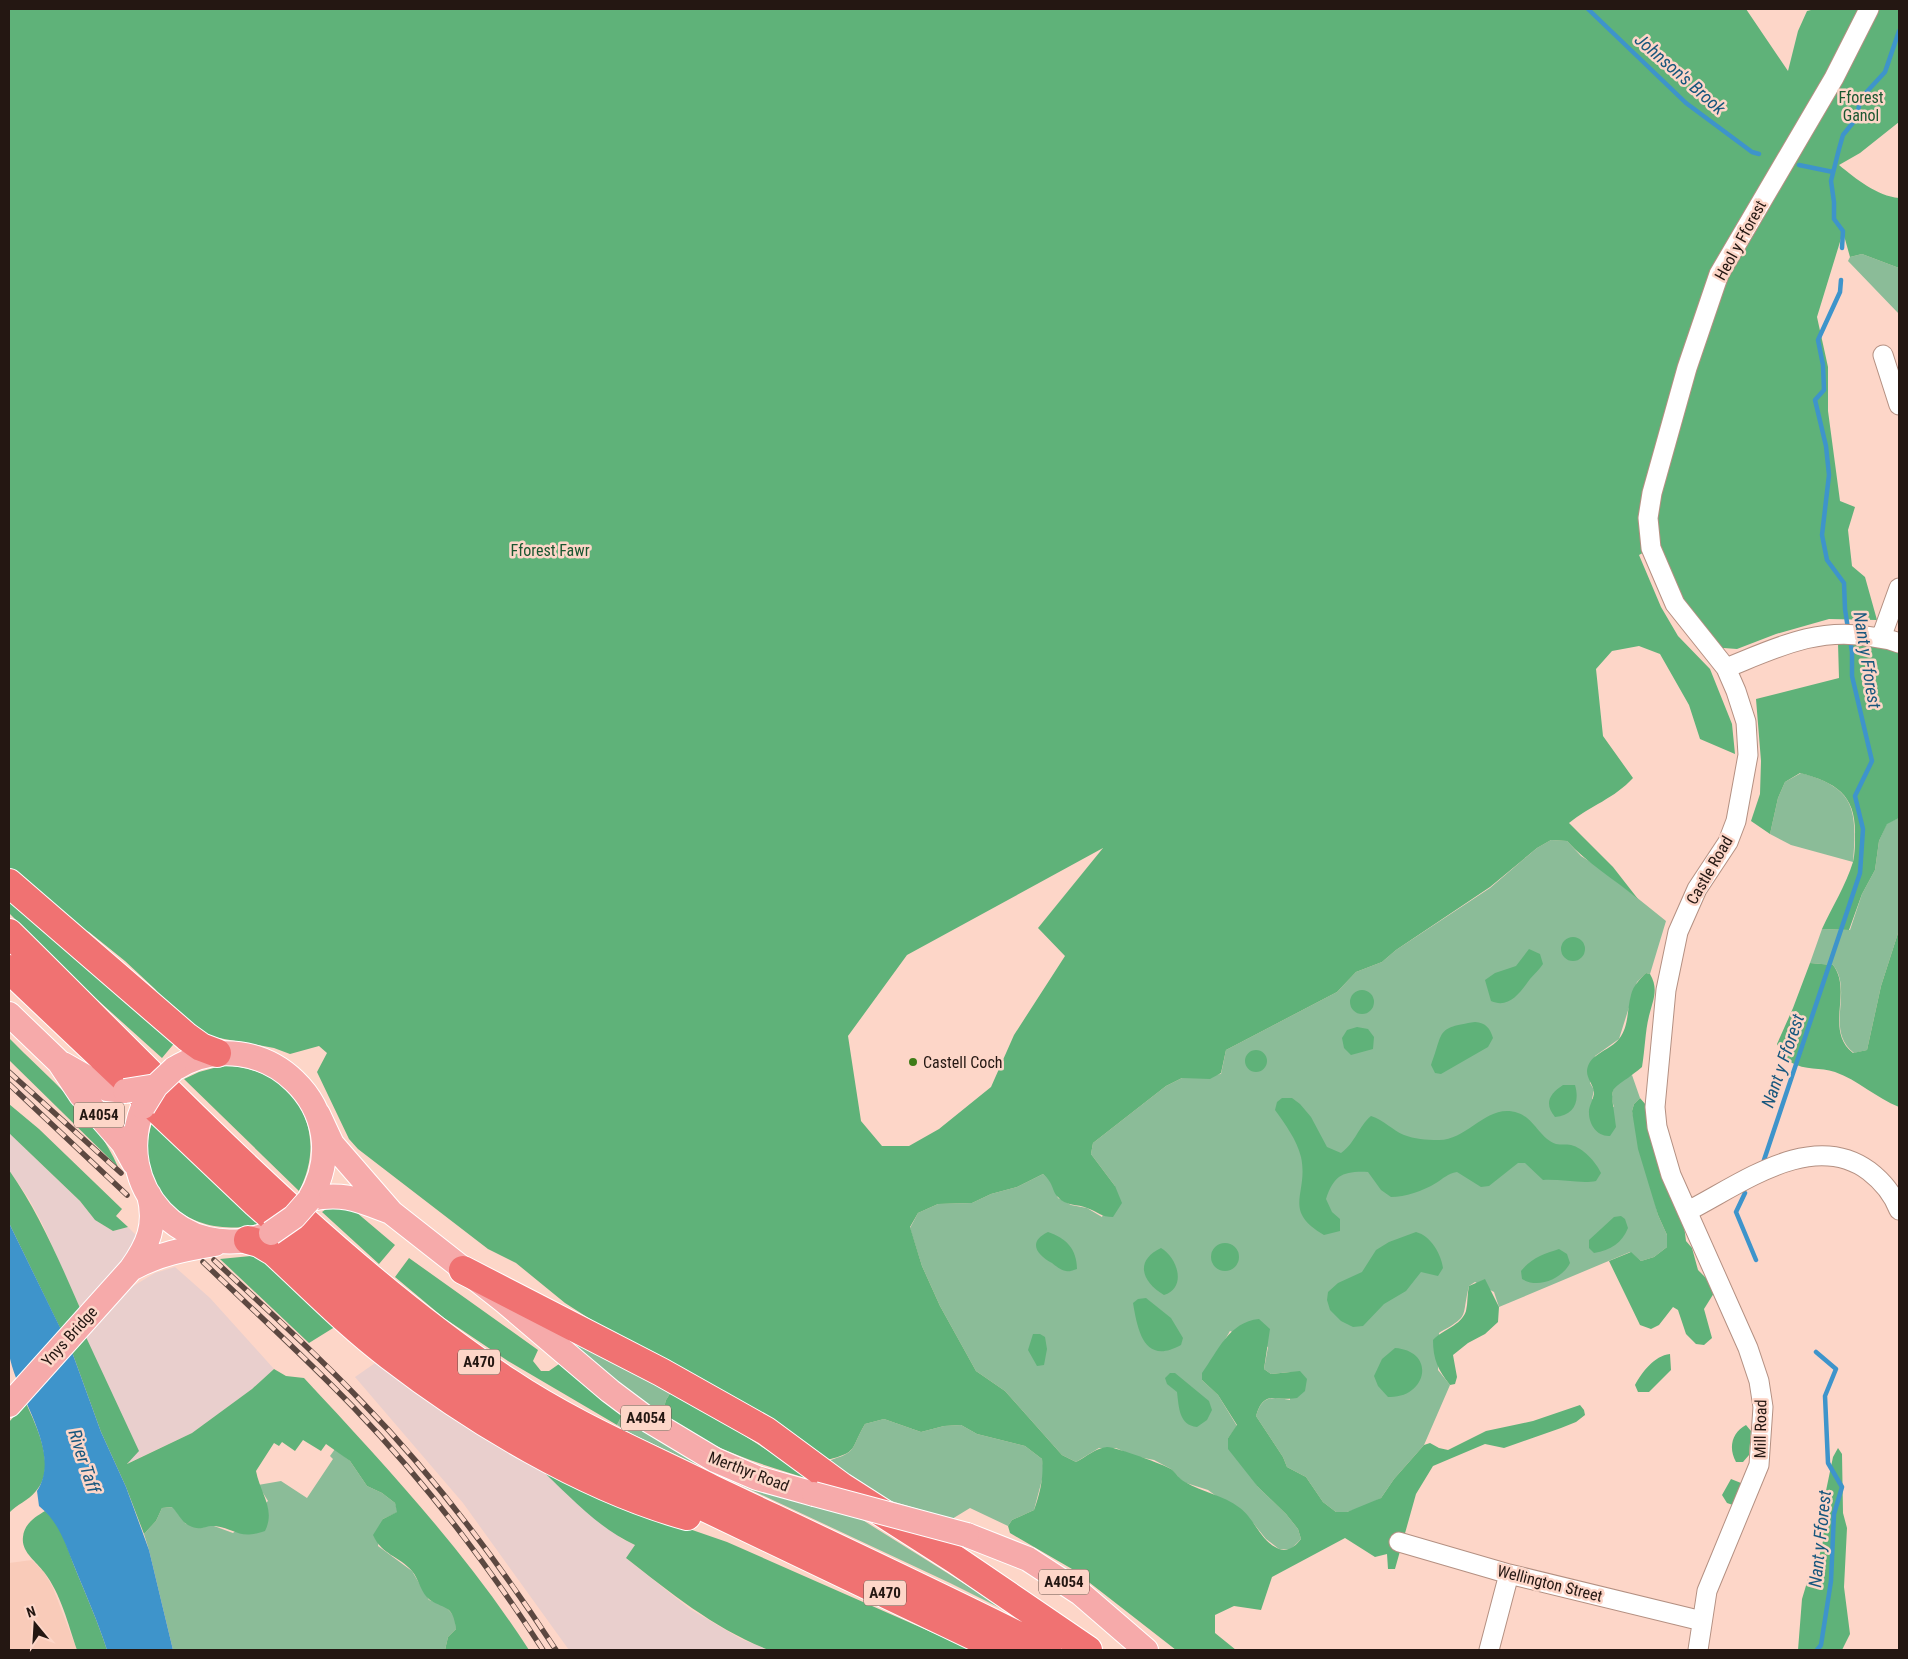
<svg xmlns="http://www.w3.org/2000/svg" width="1908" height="1659" font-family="'Roboto Condensed',sans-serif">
	<rect width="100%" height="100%" fill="#fdd6c8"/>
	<!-- built -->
	<path fill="#f9cbb9" d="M32,1560L44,1572L53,1588L77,1650H9V1563Z"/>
	<!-- industrial -->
	<path fill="#e9cfcd" d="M9,1133L80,1201L95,1220L113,1231L128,1227L139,1238L131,1250L80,1308L42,1223L29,1199L9,1170Z
		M175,1267L210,1298L274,1369L252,1389L192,1433L126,1464L81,1343L130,1288L155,1273Z
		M381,1359L414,1391L475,1431L536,1465L589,1512L622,1539L635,1545L627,1559L690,1609L741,1639L769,1650H569L463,1503L355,1377Z"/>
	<!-- green -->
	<path fill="#8bbc98" d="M1862,254L1899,268V314L1848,261L1850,257Z
		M1801,773C1856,788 1857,810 1853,862L1791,845L1770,834L1778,798L1785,782Z
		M1899,818V930L1881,986L1867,1050L1854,1053C1824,1030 1854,991 1833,965L1810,963L1822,929L1850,930L1862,894L1875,870L1879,841L1887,823Z
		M1551,840L1567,841L1581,856L1600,868L1666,921L1650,974L1646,973L1637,982L1619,1039L1595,1056L1590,1083L1594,1090L1592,1099L1614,1107C1608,1090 1616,1082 1632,1075L1640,1098L1634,1104L1632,1111L1658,1215L1667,1235V1247L1654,1257L1641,1261L1630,1252L1499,1307L1494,1292L1475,1282L1469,1286C1461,1318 1471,1315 1439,1333L1438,1370L1450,1385L1424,1445L1394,1479L1381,1498L1366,1506L1347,1512H1336L1323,1502L1306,1477L1287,1467L1283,1457L1256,1416C1262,1396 1271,1396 1290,1400V1372L1271,1374L1264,1369L1268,1347L1230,1331L1202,1380L1218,1395L1237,1426L1228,1438L1258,1487L1286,1514L1298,1529L1301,1539L1291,1549H1279L1266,1539L1254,1524L1208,1490L1183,1482L1171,1469L1154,1460L1134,1456L1116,1448H1099L1076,1462L1062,1455L1005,1391L976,1371L940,1306L922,1266L910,1228L918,1213L938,1204L972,1203L991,1194L1017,1187L1043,1174L1052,1182L1058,1198L1071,1205L1087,1208L1102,1217L1115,1186L1091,1154L1093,1143L1166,1086L1182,1078L1221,1074L1226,1050L1337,992L1356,972L1382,962L1396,950L1490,888L1537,848Z
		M543,1321L673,1389L666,1400L662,1415L619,1384Z
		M622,1415L760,1490L861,1519L1016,1616L950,1583L634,1435L617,1425Z
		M884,1419L921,1432L944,1426L961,1425L977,1434L1025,1446L1042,1459L1044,1472L1034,1510L1012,1520L1008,1526L970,1508L952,1519L881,1498L827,1461C859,1452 850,1449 865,1424Z
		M335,1449L350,1461L367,1486L382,1493L395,1503L398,1512L383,1519L378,1546L412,1571L429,1600L444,1605L455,1617L456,1629L448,1637L445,1650H173L149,1550L144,1534L156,1521L162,1508L173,1507L186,1524L214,1526L233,1533L268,1501L258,1485L281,1481L307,1498L333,1459L330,1456Z"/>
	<!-- forest -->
	<path fill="#5fb279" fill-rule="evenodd" d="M9,9H1746L1788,71L1798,31L1807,11L1815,9H1899V122L1860,153L1839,165C1856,179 1877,196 1899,198V268L1862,254L1850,257L1843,232L1817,317L1828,367V411L1840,501L1855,507L1848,530L1852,566L1865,577L1877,620L1829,619L1776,634L1737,649L1710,647L1650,549L1639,555L1661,607L1678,636L1710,669L1732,724L1735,754L1700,739L1689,705L1660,654L1639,646L1612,651L1596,669L1603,736L1633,778C1615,798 1590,806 1569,823L1613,867L1638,899C1614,879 1587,863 1567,841L1551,840L1537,848L1490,887L1396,950L1382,962L1356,972L1337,992L1226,1050L1221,1073L1210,1079L1182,1078L1166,1086L1093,1143L1091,1154L1115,1186L1122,1203L1113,1217C1101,1217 1098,1212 1087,1208C1078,1204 1065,1206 1058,1197C1051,1190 1055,1185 1043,1174L1017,1187L991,1194L972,1203L938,1204L918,1213L910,1227L922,1266L940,1306L976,1371L1005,1391L1062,1455L1076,1462C1086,1457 1096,1448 1107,1447C1113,1446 1165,1465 1171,1469C1176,1473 1179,1479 1185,1482C1202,1492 1223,1495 1240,1508C1254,1518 1261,1542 1279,1549C1288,1552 1296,1546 1301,1539L1298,1529L1286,1514L1258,1487L1228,1449V1438L1237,1425L1218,1395L1202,1380V1373C1218,1351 1229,1322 1259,1319L1270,1329L1264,1369L1271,1374L1300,1371L1307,1379L1305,1391L1297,1398C1277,1402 1264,1388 1256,1416L1283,1457L1287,1467L1306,1477L1323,1502L1336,1512H1347L1381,1498L1394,1479L1424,1445L1430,1443L1439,1448L1448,1450L1486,1431L1533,1421L1580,1405L1584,1410L1585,1415L1576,1422L1561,1428L1504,1448L1485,1444L1433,1466L1416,1494L1395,1569H1388L1387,1554L1375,1557L1345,1538L1272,1577L1261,1610L1234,1606L1215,1615V1633L1236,1650H1176L1072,1569L1010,1533L1008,1526L1012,1520L1034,1510C1040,1493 1044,1477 1042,1459L1025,1446L977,1434L961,1425L944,1426L921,1432L884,1419L865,1424C850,1449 859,1452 827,1460L659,1363L565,1303L516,1263L488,1249L358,1149L349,1139L317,1072L327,1053L319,1046L290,1054L274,1048L208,1036L188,1030L155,989L125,961L89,932L70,925L9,871ZM1103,848L1038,928L1065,956L1014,1035L991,1087L939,1129L909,1146H882L861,1121L848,1036L907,955Z
		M1838,643H1873L1899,653V818L1887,824L1879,841L1875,870L1862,894L1849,930L1822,929C1832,907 1846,885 1853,862C1855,854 1855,843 1855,835C1856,795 1837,783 1800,773L1785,782L1778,798L1770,834L1751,821L1760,794L1761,761L1756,699L1839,678Z
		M9,894L177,1040L162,1058L82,986L9,913Z
		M1899,930V1107C1876,1098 1858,1080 1835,1072C1820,1067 1806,1071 1790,1062C1784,1059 1780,1049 1777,1044L1793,1008L1810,963L1833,965C1853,991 1824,1030 1853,1053L1867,1050L1881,986Z
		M1561 949a12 12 0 1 1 24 0a12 12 0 1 1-24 0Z
		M1529,949L1540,954L1543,964C1539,970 1534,974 1530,979C1520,993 1509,1009 1491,1001L1485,980L1495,973L1516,966Z
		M1646,973L1650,974C1659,989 1653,1000 1649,1016C1645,1032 1645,1050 1642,1067C1607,1096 1610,1079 1616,1127L1610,1136C1597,1137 1588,1124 1589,1110C1590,1104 1594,1098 1594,1092C1593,1083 1584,1076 1588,1066C1593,1053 1610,1050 1619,1039C1629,1027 1627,1009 1631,995C1633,986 1640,979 1646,973Z
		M1350 1002a12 12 0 1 1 24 0a12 12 0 1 1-24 0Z
		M1475,1022C1486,1023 1490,1028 1493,1038L1488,1047L1441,1074L1435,1073L1431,1065C1444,1031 1435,1028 1475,1022Z
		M1357,1027L1368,1029L1374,1037L1373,1049L1351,1055L1344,1048L1342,1038L1347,1030Z
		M9,1038C47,1077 97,1116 118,1167L9,1060Z
		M1245 1061a11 11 0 1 1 22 0a11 11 0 1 1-22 0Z
		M221,1066C290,1064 332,1128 299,1191L184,1079L199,1072Z
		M1563,1085H1575C1580,1102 1574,1115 1555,1117C1544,1104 1549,1094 1563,1085Z
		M1282,1098H1292L1300,1104L1311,1117L1327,1147L1341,1153C1356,1142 1358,1127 1371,1116C1384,1120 1392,1130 1404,1135C1414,1139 1426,1140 1438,1140C1468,1141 1487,1102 1518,1113C1534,1118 1540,1139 1556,1144C1561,1145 1566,1144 1571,1145C1583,1148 1596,1162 1601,1173L1596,1181C1582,1184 1561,1179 1543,1180L1525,1163H1518L1489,1186L1481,1187L1457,1172C1447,1174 1444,1178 1436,1183C1423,1191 1405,1197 1391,1197L1381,1190L1368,1172C1343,1171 1334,1175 1326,1199L1332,1212L1340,1219V1231L1324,1235C1281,1210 1309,1194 1301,1157C1297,1140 1285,1124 1275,1110L1277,1102Z
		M1640,1098L1646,1105L1683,1218L1686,1241L1692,1248L1698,1270L1713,1285L1714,1293L1704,1309L1712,1338L1704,1345L1696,1344L1686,1334L1678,1310L1673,1307L1659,1325L1651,1329L1640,1325L1609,1261L1631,1252L1641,1261L1654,1257L1667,1247V1235L1658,1215L1638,1149L1632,1111L1634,1104Z
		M9,1104L39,1129L122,1209L116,1216L128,1227L113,1231L95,1220L80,1201L9,1133Z
		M154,1117L261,1223C192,1244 126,1189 154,1117Z
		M9,1170C39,1213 59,1260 80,1308L61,1330L9,1223Z
		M329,1207H345L356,1212L395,1245L379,1264L322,1212Z
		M1621,1216L1625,1219L1628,1228C1622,1243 1611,1250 1594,1253L1589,1248V1240L1614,1217Z
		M1048,1232C1066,1238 1077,1249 1077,1269C1073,1270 1070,1272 1066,1271C1060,1270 1056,1266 1052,1263C1037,1255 1027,1242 1048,1232Z
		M1416,1232C1431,1236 1441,1254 1443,1268L1438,1276L1421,1272L1406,1291L1384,1304L1363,1326L1353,1327L1341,1321L1330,1310L1327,1300L1328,1292L1338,1283L1362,1272L1376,1250L1389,1242Z
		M1211 1257a14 14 0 1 1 28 0a14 14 0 1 1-28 0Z
		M1161,1248C1178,1258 1187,1288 1164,1295C1142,1282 1134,1261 1161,1248Z
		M1559,1249L1567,1254L1570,1263C1562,1279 1538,1289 1522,1279L1521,1271C1531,1258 1544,1254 1559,1249Z
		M262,1255L338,1325L309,1343L220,1259Z
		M409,1258L538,1350L533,1361L541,1371H549L559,1364L622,1415L617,1425L508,1361L444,1318L395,1277Z
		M1485,1279L1499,1307L1498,1322L1485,1334L1468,1343L1453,1355L1457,1377L1455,1384L1450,1385C1438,1370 1433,1359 1433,1340C1443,1329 1461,1326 1466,1311C1468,1303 1467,1294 1469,1286Z
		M1146,1298L1171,1318L1183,1338L1181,1345C1145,1365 1138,1333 1133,1303L1138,1299Z
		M1033,1334H1040L1045,1337L1047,1349L1044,1365L1037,1366L1028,1350Z
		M86,1337L139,1451L127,1464L192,1433L252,1389L274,1369L286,1376L304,1378C384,1464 465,1551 529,1650H445L448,1637L456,1629C453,1605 446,1610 430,1600C421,1594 419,1579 412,1571C399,1556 382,1555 373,1535L383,1519L397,1512L395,1503L382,1493L367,1486L350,1461L326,1444L321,1451L303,1440L295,1451L282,1442L279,1446L274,1443L256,1471C260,1493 276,1509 265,1531C238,1540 237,1529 215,1526C204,1525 201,1532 188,1525C182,1522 177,1512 172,1507L162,1508L156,1521L144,1534L126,1487L101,1432L72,1352Z
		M1395,1348C1437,1351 1427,1399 1388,1397L1378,1386L1374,1376L1382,1359Z
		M1670,1354L1671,1370L1649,1392H1638L1635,1385C1642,1372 1654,1356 1670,1354Z
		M1170,1373H1175L1209,1401L1212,1410L1207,1420L1197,1427C1179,1425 1179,1408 1177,1392L1167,1384L1165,1378Z
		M673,1389L813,1480C758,1464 711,1449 662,1415L666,1400Z
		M26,1403C37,1428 57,1467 36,1491C28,1501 17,1504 9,1513V1422Z
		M1746,1425L1751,1431L1749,1455L1743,1462H1736C1728,1448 1732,1432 1746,1425Z
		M1838,1448L1842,1454L1843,1513L1847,1528L1844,1587L1850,1634L1842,1650H1798L1802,1599L1808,1579L1818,1561L1823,1541L1822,1510L1833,1457Z
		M536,1465L617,1504L727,1542L972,1650H769C715,1629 672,1594 626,1558L635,1545C597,1528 566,1492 536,1465Z
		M1731,1479L1741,1483L1745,1490L1736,1506L1727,1503L1722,1495Z
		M45,1511C62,1525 67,1548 75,1568C86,1595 98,1622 107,1650H77C68,1624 61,1594 44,1572C36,1561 21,1552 23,1537C24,1524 35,1517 45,1511Z"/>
	<!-- water -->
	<path fill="#3e94cb" d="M9,1223L72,1352L101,1432L126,1487L149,1550L173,1650H107C98,1622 86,1595 75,1568C65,1544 60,1523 39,1506L37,1491C63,1451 15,1395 9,1353C7,1340 9,1324 9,1311C9,1281 9,1252 9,1223Z"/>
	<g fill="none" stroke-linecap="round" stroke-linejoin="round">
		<!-- stream -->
		<path stroke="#3e94cb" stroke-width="4.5" d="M1588,9L1686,103L1752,152L1759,154
			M1799,165L1833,172
			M1842,248L1843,231L1834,219V202L1831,181L1839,149L1843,135L1856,119L1861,98L1885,72L1899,31
			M1841,280L1840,292L1818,340L1823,365L1824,390L1815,400L1826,446L1829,475L1822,535L1827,560L1844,583L1845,609L1848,629
			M1764,1160L1860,873L1863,829L1855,796L1872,761L1852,676V652L1850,639
			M1745,1193L1736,1212L1756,1260
			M1816,1352L1836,1369L1825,1396L1828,1463L1842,1487L1834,1514L1831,1581L1821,1645L1817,1650"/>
		<!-- minor casing -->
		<g stroke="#b49082" stroke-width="21">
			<path id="minor" d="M1883,355L1899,405
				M1881,638L1899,588
				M1726,668C1776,648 1818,626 1873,637C1882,638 1891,640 1899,643
				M1688,1211C1741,1184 1812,1129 1869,1171C1882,1181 1893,1194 1899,1210
				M1399,1542L1509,1574L1702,1621
				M1489,1650L1509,1574
				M1698,1650L1707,1591L1759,1465L1763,1407L1759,1381L1748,1348L1671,1175L1657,1127L1655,1107L1666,990L1678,932L1697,889L1728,842L1736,821L1748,755L1746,722L1736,691L1726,668L1675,604L1651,548L1648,518L1652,493L1687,368L1719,274L1834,78L1869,9"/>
		</g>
		<!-- major casing -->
		<g stroke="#fff" stroke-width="26">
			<path id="major" d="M9,1014L59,1062L81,1095L123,1143L134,1163
				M63,1064L107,1089L125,1091
				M174,1069C261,1015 363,1111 309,1200
				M143,1107C111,1186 183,1265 265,1235
				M318,1114L332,1144L392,1213L504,1301L610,1391L650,1421L715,1460L757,1478L814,1494
				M310,1199C343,1192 359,1200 388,1211
				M131,1269C158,1254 185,1249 215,1244
				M9,1405L131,1269C148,1245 157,1225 149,1195
				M967,1535L1028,1559L1080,1593L1146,1650"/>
		</g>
		<!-- highway casing -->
		<g stroke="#fff" stroke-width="30">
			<path id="highway" d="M9,883L187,1037L201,1047L217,1053
				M9,933C166,1087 325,1260 508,1382C572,1425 644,1455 712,1489C824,1542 936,1594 1047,1650
				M9,969L256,1203L390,1323L479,1389L585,1450L1003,1650
				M248,1240L259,1243L274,1252C312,1287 349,1325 390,1356C473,1420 585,1488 687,1516
				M463,1270L661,1372L766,1431L842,1487L956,1560L1088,1650"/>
		</g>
		<!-- minor -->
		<use href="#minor" stroke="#fff" stroke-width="19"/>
		<!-- major -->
		<use href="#major" stroke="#f6aaaa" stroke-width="24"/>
		<!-- highway -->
		<use href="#highway" stroke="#f07272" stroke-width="28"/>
		<!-- rail casing -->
		<g stroke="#5c4841" stroke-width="5.5">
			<path id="rail" d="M9,1072L121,1173
				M9,1084L127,1195
				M214,1260C264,1307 315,1352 362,1402C435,1477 499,1563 556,1650
				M203,1262C254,1311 306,1358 355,1409C425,1482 488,1565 543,1650"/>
		</g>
		<!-- rail -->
		<use href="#rail" stroke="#fdd6c8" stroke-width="4" stroke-dasharray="11" stroke-linecap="butt"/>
		<!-- major-bridge casing -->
		<g stroke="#fff" stroke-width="26" stroke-linecap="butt">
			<path id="major-bridge" d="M125,1091L156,1086
				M143,1107L156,1086L174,1069
				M271,1233L294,1217L309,1200
				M814,1494L967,1535"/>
		</g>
		<!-- major-bridge -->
		<use href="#major-bridge" stroke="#f6aaaa" stroke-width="24"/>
	</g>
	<!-- markers -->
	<circle fill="#3e7c18" stroke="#fdd6c8" stroke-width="2" cx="913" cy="1062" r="5"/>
	<g text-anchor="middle" stroke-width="5" stroke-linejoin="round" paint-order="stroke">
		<!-- shield labels -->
		<g fill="#fdd6c8" stroke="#655049" stroke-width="1">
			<rect x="74" y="1102.5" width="50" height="25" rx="4"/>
			<rect x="458" y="1349.5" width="42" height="25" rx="4"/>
			<rect x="621" y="1405.5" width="50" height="25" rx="4"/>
			<rect x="1039" y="1569.5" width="50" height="25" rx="4"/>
			<rect x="864" y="1580.5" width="42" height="25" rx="4"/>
		</g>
		<g font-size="15" font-weight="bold" fill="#241712">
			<text x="99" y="1120">A4054</text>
			<text x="479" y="1367">A470</text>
			<text x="646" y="1423">A4054</text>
			<text x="1064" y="1587">A4054</text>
			<text x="885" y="1598">A470</text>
		</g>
		<!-- park labels -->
		<g font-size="16" fill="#1b5731" stroke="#fdd6c8">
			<text x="1861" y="103">Fforest<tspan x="1861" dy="18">Ganol</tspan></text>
			<text x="550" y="556">Fforest Fawr</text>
		</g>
		<!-- street labels -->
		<g font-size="16" fill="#241712" stroke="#fdd6c8">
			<text transform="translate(1740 240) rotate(-61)" y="6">Heol y Fforest</text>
			<text transform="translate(1709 870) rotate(-60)" y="6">Castle Road</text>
			<text transform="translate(69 1336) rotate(-48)" y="6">Ynys Bridge</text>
			<text transform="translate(1760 1429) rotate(-89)" y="6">Mill Road</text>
			<text transform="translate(749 1471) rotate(21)" y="6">Merthyr Road</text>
			<text transform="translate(1550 1583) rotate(14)" y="6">Wellington Street</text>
		</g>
		<!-- poi labels -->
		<g font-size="16" fill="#241712" stroke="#fdd6c8" text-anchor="start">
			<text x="923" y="1068">Castell Coch</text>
		</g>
		<!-- water labels -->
		<g font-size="18" font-style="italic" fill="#18577d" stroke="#fdd6c8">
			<text transform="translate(1680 74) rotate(41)" y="6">Johnson's Brook</text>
			<text transform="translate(1867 660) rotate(81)" y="6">Nant y Fforest</text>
			<text transform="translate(1783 1061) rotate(-71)" y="6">Nant y Fforest</text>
			<text transform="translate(84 1461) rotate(72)" y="6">River Taff</text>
			<text transform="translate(1820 1539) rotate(-84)" y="6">Nant y Fforest</text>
		</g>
	</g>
	<!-- border -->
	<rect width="1908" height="1659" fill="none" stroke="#241712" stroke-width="20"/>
	<!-- north arrow -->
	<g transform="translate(35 1624) rotate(342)" stroke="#fdd6c8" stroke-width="4" paint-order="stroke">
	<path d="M0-4L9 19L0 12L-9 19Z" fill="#241712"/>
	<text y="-8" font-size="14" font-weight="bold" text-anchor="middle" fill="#241712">N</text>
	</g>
</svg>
